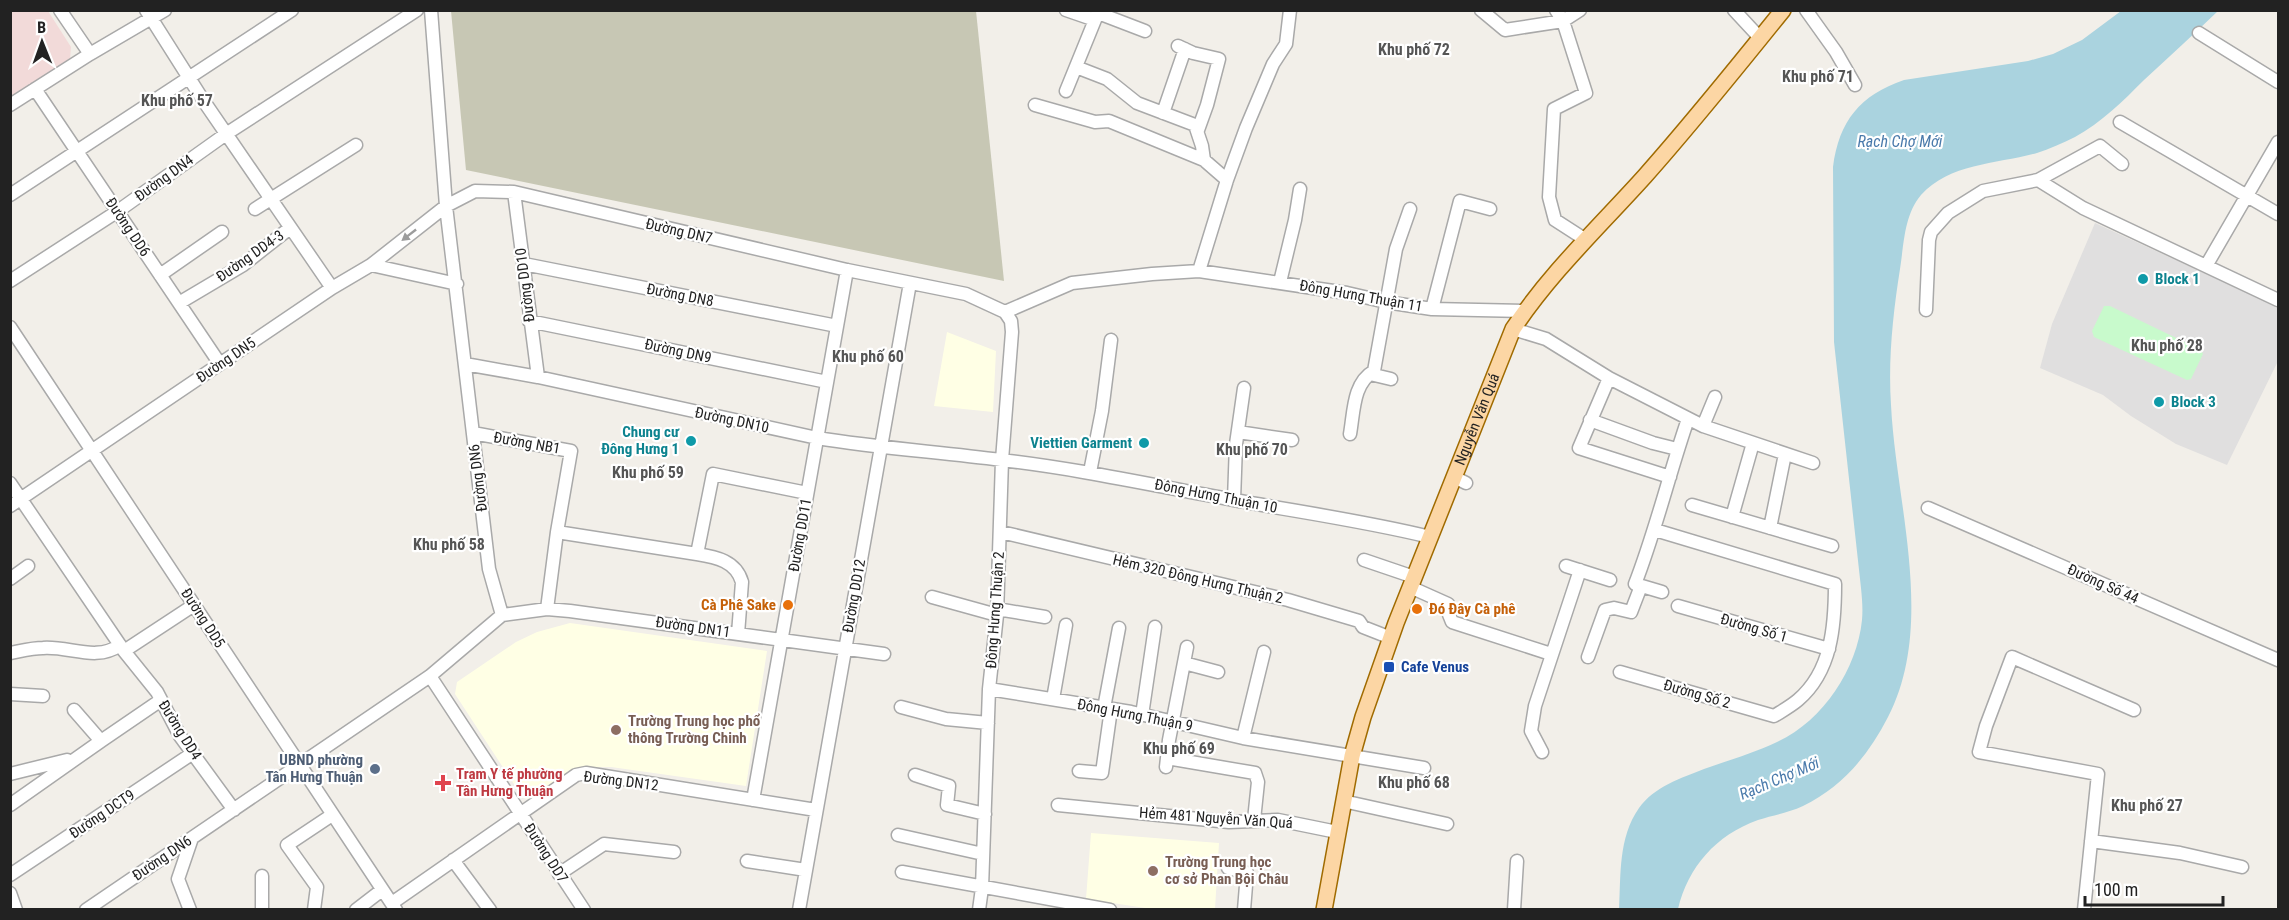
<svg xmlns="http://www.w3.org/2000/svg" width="2289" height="920" font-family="'Roboto Condensed',sans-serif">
	<rect width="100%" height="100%" fill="#f2efe9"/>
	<!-- residential -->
	<path fill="#e0dfdf" d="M2095,223L2278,307V361L2227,465L2176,444L2131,416L2103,395L2040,368L2052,324Z"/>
	<!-- commercial -->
	<path fill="#f2dad9" d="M11,10L48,11L71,47L70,59L11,97Z"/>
	<!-- education -->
	<path fill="#ffffe5" d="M947,332L996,351L993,412L934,406Z
		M570,623L767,651L746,786L611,767H592L580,769L534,800L523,798L455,694L457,682L516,642L537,632Z
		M1091,833L1219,843L1215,909H1152L1086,899Z"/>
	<!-- construction -->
	<path fill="#c7c7b4" d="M451,11H976L1004,281L466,170Z"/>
	<!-- park -->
	<path fill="#c8facc" d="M2104,306H2110L2201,350L2203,354L2191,379L2187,380L2094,337L2092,331Z"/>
	<!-- water -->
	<path fill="#aad3df" d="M2121,11H2218C2194,34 2169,57 2144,80C2124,100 2101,123 2075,137C2063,143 2049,149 2037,153C1998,164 1950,163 1921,195C1904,215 1904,244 1900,269C1893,313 1888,360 1891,405C1896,505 1936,624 1888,717C1868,756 1842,787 1803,806C1788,813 1773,815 1758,820C1716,835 1688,867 1678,909L1619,910C1621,875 1618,838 1639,808C1654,787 1681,778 1704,769C1729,760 1754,753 1777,742C1823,721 1857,669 1862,620C1863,609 1862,598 1861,588L1834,342L1833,167C1839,121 1860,95 1904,80L2028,61L2053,54L2082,40Z"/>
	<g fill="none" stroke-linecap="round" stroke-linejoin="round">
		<!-- minor casing -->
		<g stroke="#a9a9a9" stroke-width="15">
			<path id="minor" d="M146,10L203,100L332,288
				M431,10L446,206L489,569L502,615
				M1066,10L1095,20
				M1481,10L1505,30L1563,21L1580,10
				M1556,10L1563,21L1586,93L1554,109L1549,197L1555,220L1586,240
				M1734,10L1760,38
				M1806,10L1836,52L1855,85
				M1098,13L1145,31
				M2199,33L2278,82
				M1178,46L1193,53L1219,59L1207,105L1198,130
				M90,54L165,10
				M1076,67L1107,79L1137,103L1195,125L1202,146L1204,160
				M35,89L220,364
				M1066,91L1099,10
				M10,105L90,54L60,10
				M1035,105L1095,122L1109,121L1204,160L1227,180
				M1163,113L1185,49
				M2120,122L2278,214
				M2038,180L2083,208L2278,300
				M514,192L538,377
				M10,195L292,10
				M255,209L356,145
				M524,264L837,326
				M371,265L457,284
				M2206,266L2278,142
				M1199,271L1227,180L1246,128L1273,64L1286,44L1290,10
				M160,275L222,232
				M10,281L118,211L226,134L417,10
				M1280,282L1295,220L1300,189
				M179,303L243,265L290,228
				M1432,309L1460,201L1490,209
				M1926,310L1929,240L1931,232L1948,213L1983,191L2038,180L2100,146L2122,164
				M1005,312L1072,283L1152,274L1199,271L1347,293L1386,302L1432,309L1525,311
				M529,321L827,382
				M10,327L396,910
				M1513,329L1546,339L1609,378L1703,426L1813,463
				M465,364L538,377L817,438C878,448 940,452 1001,460C1080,469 1156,486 1234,500C1299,512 1365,521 1430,537
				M1370,374L1391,379
				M1609,378L1579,448L1670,477
				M1590,420L1653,443L1677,449
				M1703,426L1715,397
				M1238,432L1292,440
				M473,433L571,451L557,532L547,609
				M1350,434C1354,411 1353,383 1374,371L1396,249L1410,209
				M1090,472L1102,411L1111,340
				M1454,477L1466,483
				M10,483L124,651L157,692L180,736L234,810
				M1234,500L1236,444L1244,388
				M1692,505L1832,546
				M10,506L332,288L371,265L446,206L475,191L514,192L847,270L966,294L1005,312
				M1928,508L2278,660
				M1732,517L1753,443
				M1770,528L1785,454
				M557,532L697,554L713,474L807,493
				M1001,532L1288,600L1359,621L1363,627L1391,638
				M697,554C716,557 736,561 742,582L738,634
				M1364,560L1414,577
				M1566,566L1610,580
				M10,579L28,566
				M1410,587L1448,604V612L1452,622L1551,654
				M1662,592L1635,584C1656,530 1669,474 1688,419
				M932,597L997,615
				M1678,606L1829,649
				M997,609L1045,617
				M502,615L547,609L570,611L884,654
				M124,651L194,605
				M10,653C21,651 32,648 43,648C70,646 96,662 120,645
				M1588,657L1605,610L1614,608L1631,612L1641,586
				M1184,663L1218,672
				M1620,672L1774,716C1782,711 1791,706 1798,700C1832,671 1835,625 1835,584L1655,530
				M430,676L584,910
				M989,689L1131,712L1243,738L1424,768
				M10,694L43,696
				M1053,699L1066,625
				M901,707L946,719L988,723
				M1104,708L1119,628
				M1142,715L1155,627
				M1243,738L1264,652
				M101,741L161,700
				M1542,752L1531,731L1535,706L1580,570
				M1167,758L1255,773L1258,782L1254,820
				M1166,767L1169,740L1187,647
				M1079,771L1102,773L1111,709
				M10,774L67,760
				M915,775L949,786L947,805L985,814
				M753,800L847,270
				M1343,801L1447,824
				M10,805L101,741L74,710
				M1058,805L1229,822L1278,820L1337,832
				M898,835L983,854
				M2091,841L2180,853L2242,867
				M453,860L490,910
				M747,861L806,870
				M1228,868L1247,873L1244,910
				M902,872L1110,910
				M559,874L604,844L674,852
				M10,875L193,753
				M10,893L16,910
				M392,903L576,775L586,773L816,810
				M86,910L430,676L502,615
				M190,910L178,879L192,838
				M262,910V876
				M314,910L317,887L287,845L332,815
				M356,910L382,890
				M799,910L910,283
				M979,910L982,888L989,689L997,615L1002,460L1012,332L1011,321L1005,312
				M1514,910L1517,861
				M2084,910L2098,774L1979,752L1986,726L2012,657L2134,710"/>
		</g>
		<!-- major casing -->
		<g stroke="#a06b00" stroke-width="18">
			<g id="major">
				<path id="s1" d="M1324,910L1352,756L1363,717L1396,623L1513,329C1550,273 1600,226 1645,176C1693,122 1738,66 1783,10"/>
			</g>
		</g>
		<!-- minor -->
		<use href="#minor" stroke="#fff" stroke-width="12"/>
		<!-- major -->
		<use href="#major" stroke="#fcd6a4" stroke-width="15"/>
	</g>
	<!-- one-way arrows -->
	<defs><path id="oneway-solid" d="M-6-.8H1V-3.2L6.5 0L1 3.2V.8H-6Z" transform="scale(1.5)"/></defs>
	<use fill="#9c9c9c" href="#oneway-solid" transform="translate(409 235) rotate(142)"/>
	<!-- markers -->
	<g fill="#0f9aa8" stroke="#fff" stroke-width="2">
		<circle cx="2143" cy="279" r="6"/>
		<circle cx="2159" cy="402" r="6"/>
		<circle cx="691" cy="441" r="6"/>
		<circle cx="1144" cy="443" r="6"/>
	</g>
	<g fill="#e8710a" stroke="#fff" stroke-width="2">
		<circle cx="788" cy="605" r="6"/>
		<circle cx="1417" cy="609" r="6"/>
	</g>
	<rect fill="#1a4fb4" stroke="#fff" stroke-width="2" x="1383" y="661" width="12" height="12" rx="3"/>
	<g fill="#8d6e63" stroke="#fff" stroke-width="2">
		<circle cx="616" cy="730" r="6"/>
		<circle cx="1153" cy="871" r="6"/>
	</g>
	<circle fill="#5c6f8a" stroke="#fff" stroke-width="2" cx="375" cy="769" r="6"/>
	<path fill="#e0444e" stroke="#fff" stroke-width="2" d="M440 774h6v6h6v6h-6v6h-6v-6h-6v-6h6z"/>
	<g text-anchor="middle" stroke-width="4.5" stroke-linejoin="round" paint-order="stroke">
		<!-- street labels -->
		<g font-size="15" fill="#222" stroke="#fff">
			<text transform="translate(164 178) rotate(-36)" y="5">Đường DN4</text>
			<text transform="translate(128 227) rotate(56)" y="5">Đường DD6</text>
			<text transform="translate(679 231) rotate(13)" y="5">Đường DN7</text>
			<text transform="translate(250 256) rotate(-35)" y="5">Đường DD4-3</text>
			<text transform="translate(525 285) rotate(-97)" y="5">Đường DD10</text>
			<text transform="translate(680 295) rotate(11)" y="5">Đường DN8</text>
			<text transform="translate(1361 296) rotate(10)" y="5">Đông Hưng Thuận 11</text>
			<text transform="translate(678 351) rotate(12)" y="5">Đường DN9</text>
			<text transform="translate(226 360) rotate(-34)" y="5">Đường DN5</text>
			<text dy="5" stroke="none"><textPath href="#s1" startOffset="516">Nguyễn Văn Quá</textPath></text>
			<text transform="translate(732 420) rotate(12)" y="5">Đường DN10</text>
			<text transform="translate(527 443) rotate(10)" y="5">Đường NB1</text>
			<text transform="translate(478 478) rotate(-97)" y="5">Đường DN6</text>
			<text transform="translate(1216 496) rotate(11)" y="5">Đông Hưng Thuận 10</text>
			<text transform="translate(800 535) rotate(-80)" y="5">Đường DD11</text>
			<text transform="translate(1198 579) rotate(13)" y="5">Hẻm 320 Đông Hưng Thuận 2</text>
			<text transform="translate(2103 584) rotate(24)" y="5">Đường Số 44</text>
			<text transform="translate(854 596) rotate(-80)" y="5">Đường DD12</text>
			<text transform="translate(995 610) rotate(-86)" y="5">Đông Hưng Thuận 2</text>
			<text transform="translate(203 618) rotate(57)" y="5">Đường DD5</text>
			<text transform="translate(693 627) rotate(8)" y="5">Đường DN11</text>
			<text transform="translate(1754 628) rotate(16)" y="5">Đường Số 1</text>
			<text transform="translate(1697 694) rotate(16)" y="5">Đường Số 2</text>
			<text transform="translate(1135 715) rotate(11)" y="5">Đông Hưng Thuận 9</text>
			<text transform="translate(180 730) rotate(58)" y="5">Đường DD4</text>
			<text transform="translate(621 781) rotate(7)" y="5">Đường DN12</text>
			<text transform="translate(102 814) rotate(-34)" y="5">Đường DCT9</text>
			<text transform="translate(1216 818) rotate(4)" y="5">Hẻm 481 Nguyễn Văn Quá</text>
			<text transform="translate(546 853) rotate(57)" y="5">Đường DD7</text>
			<text transform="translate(162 858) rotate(-34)" y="5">Đường DN6</text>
		</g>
		<!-- culture labels -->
		<g font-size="15" font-weight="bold" fill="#0d838f" stroke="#fff" text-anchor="start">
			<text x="2155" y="284">Block 1</text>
			<text x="2171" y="407">Block 3</text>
			<text x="679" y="437" text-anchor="end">Chung cư<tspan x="679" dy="17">Đông Hưng 1</tspan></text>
			<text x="1132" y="448" text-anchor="end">Viettien Garment</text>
		</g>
		<!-- food labels -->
		<g font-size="15" font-weight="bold" fill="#c56008" stroke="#fff" text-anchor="end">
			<text x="776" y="610">Cà Phê Sake</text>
			<text x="1429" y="614" text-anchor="start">Đó Đây Cà phê</text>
		</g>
		<!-- transit labels -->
		<g font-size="15" font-weight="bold" fill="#164399" stroke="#fff" text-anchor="start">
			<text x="1401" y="672">Cafe Venus</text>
		</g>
		<!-- education labels -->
		<g font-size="15" font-weight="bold" fill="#785e54" stroke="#fff" text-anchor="start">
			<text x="628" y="726">Trường Trung học phổ<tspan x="628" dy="17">thông Trường Chinh</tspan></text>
			<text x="1165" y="867">Trường Trung học<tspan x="1165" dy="17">cơ sở Phan Bội Châu</tspan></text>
		</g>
		<!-- service labels -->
		<g font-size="15" font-weight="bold" fill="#4e5e75" stroke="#fff" text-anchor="end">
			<text x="363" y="765">UBND phường<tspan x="363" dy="17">Tân Hưng Thuận</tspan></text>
		</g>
		<!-- health labels -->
		<g font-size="15" font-weight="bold" fill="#be3a42" stroke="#fff" text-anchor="start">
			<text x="456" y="779">Trạm Y tế phường<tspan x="456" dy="17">Tân Hưng Thuận</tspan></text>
		</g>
		<!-- neighbourhood labels -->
		<g font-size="16" font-weight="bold" fill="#555" stroke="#fff">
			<text x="1414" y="55">Khu phố 72</text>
			<text x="1818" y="82">Khu phố 71</text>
			<text x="177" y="106">Khu phố 57</text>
			<text x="2167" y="351">Khu phố 28</text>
			<text x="868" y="362">Khu phố 60</text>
			<text x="1252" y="455">Khu phố 70</text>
			<text x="648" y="478">Khu phố 59</text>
			<text x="449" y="550">Khu phố 58</text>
			<text x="1179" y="754">Khu phố 69</text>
			<text x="1414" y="788">Khu phố 68</text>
			<text x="2147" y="811">Khu phố 27</text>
		</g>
		<!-- water labels -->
		<g font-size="16" font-style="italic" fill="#4a7aab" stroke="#fff">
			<text x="1900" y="147">Rạch Chợ Mới</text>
			<text transform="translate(1779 778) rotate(-23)" y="6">Rạch Chợ Mới</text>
		</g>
	</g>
	<!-- border -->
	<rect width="2289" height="920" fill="none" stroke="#222222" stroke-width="24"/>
	<!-- north arrow -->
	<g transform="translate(42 42) rotate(359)" stroke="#ffffff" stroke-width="4.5" paint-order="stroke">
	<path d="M0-4.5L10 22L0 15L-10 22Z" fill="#222222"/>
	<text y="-9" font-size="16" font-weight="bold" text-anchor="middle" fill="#222222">B</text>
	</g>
	<!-- scale -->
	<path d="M2085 896v9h138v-9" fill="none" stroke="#222222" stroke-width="3"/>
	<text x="2094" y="896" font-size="18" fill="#222222" stroke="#ffffff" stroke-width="4.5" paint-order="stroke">100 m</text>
</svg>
